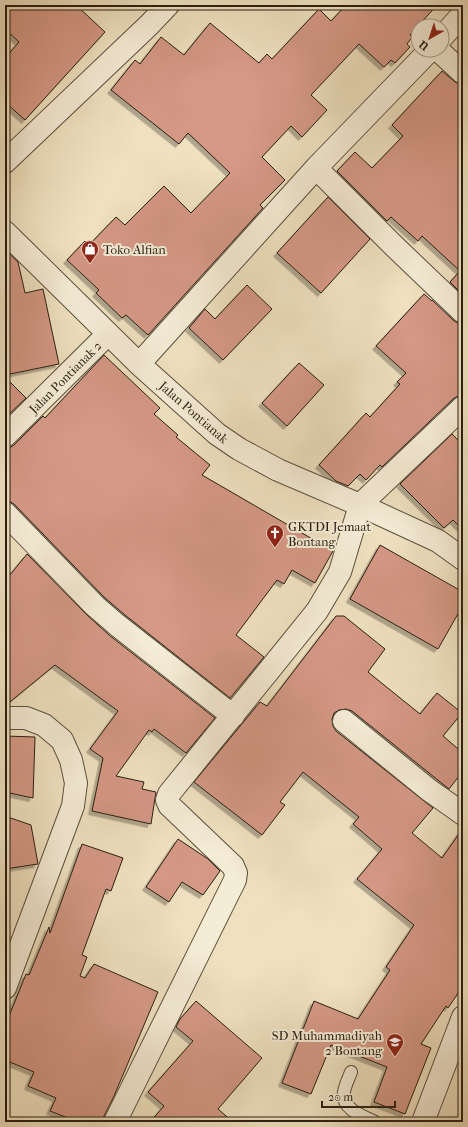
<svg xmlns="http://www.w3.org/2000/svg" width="468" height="1127" font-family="'IM FELL French Canon',serif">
	<defs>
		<filter id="shadow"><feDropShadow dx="-3.5" dy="3.5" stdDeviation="0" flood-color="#0004"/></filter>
	</defs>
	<rect width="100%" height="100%" fill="#efe1c0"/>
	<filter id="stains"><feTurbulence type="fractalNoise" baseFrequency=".005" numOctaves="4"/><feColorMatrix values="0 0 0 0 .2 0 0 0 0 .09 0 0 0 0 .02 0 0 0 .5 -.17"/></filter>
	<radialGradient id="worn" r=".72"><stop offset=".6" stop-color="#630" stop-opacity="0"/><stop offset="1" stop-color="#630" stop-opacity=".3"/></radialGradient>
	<!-- building -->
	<path fill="#d49885" stroke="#281e11" filter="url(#shadow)" d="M5,5H76L105,32L25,120L5,102V58L19,42L5,29Z
		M346,5H437L410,35L412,37L407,44L410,47L395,63L391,60L384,67L359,44L311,95L327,110L302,137L291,126L262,157L285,180L260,205L263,208L148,335L126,315L122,318L96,293L99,290L67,260L85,241L89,245L116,217L125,225L164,186L191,213L230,173L188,133L179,144L111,90L135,60L140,64L161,37L184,55L210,23L259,63L267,54L272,59L319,9L331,21Z
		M442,71L455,82L463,86V295L450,282L460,271L422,236L418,241L391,217L387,221L337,171L355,152L372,168L403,136L392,125Z
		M328,197L370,239L321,293L277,253Z
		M5,250L18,262L25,293L43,289L59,364L5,375Z
		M247,285L272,309L223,360L189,328L205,309L215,319Z
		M424,294L432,301V300L454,321L460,324H463V394L454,398L382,467L380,465L366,480L360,474L348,486L336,481L319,465L366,413L370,417L400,384L397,382L406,373L376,346Z
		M104,355L160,408L154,414L178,435L176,437L210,465L202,475L333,551L315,583L292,570L284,584L277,580L236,635L264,657L230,698L125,615L104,597L14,504L9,501H5V448H9L14,445L43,416L45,418Z
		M299,363L324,385L287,426L262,403Z
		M5,377L26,398L5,418Z
		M452,434L463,445V530L453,520L444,528L400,484Z
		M380,545L463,592V605L438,649L350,599Z
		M27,554L87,615L109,635L215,718L186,753L154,729L152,732L149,730L116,776L144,782L142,789L156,792L151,824L92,811L103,758L90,749L118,711L55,665L5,706V581Z
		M336,616H344L385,649L368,672L420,714L437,693L462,713L443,736L463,753V771L449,789L352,711L346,709L339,710L334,713L332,719L333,726L336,731L433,808L412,833L442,858L463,828V986L448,1008L446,1006L421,1044L431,1048L405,1114L374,1102L387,1067L331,1045L311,1094L282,1083L314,1001L358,1019L390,970L386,967L414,925L357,879L382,849L353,824L359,817L303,772L280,802L285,805L262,835L194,782L260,702L267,706Z
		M5,736L35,737L33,798L5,792Z
		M5,816L31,825L38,864L5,869Z
		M178,839L208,859L220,871L203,895L182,882L169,902L146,887Z
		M82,844L123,858L111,891L106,889L82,955L87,957L80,976L85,978L94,964L158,992L114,1096L104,1116L103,1122H78L50,1111L56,1098L28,1086L34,1072L5,1060V1026L26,974L29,975L49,927L50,933Z
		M196,1001L262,1058L218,1109L233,1122H150L164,1106L148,1092L193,1041L176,1027L180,1019Z"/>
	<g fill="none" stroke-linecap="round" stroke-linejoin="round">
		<!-- service casing -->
		<g stroke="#5a4f3d" stroke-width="14">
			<path id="service" d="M351,1072C349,1078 345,1085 344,1092C341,1109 363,1116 375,1122"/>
		</g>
		<!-- minor casing -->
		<g stroke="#5a4f3d" stroke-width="24">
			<path id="minor" d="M442,37L463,14
				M438,50L463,73
				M5,162L149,25L168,5
				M316,168L393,245L463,312
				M5,232L139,364L217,434L239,449L278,470L360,505L438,541L463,559
				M139,364L316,168L430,50
				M5,436L108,334
				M5,513L95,606L117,625L233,716
				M5,718H26L44,725L62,740L71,760L76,783L73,806L5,988
				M344,721L429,790L463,814
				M115,1122L235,880L236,873L233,866L169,805L167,800L169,794L317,611L340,572L360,505L463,407
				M423,1122L463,1017"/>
		</g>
		<!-- service -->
		<use href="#service" stroke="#f5ecd6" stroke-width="12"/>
		<!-- minor -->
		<use href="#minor" stroke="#f5ecd6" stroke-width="22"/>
	</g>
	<!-- icons -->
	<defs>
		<g id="shop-pin" transform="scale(0.9)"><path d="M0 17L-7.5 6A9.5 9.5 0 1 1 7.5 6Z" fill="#8f2418" stroke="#f5ecd6"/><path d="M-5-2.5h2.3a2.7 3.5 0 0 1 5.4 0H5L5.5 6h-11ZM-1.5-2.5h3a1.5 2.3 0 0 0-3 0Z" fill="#fff"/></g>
		<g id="church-pin" transform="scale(0.9)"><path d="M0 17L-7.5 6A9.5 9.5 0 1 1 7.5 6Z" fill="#8f2418" stroke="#f5ecd6"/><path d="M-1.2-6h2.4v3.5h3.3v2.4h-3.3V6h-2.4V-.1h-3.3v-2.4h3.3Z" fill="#fff"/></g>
		<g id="school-pin" transform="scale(0.9)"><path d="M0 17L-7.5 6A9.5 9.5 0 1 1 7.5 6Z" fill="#8f2418" stroke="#f5ecd6"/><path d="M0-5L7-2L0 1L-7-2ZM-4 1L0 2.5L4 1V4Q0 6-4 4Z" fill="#fff"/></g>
	</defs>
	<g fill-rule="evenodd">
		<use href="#shop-pin" x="90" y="249"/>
		<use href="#church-pin" x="275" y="533"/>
		<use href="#school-pin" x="395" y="1042"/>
	</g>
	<g text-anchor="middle" stroke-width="4" stroke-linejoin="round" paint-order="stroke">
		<!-- poi labels -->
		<g font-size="13" fill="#281e11" stroke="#f5ecd6" text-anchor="start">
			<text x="103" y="254">Toko Alfian</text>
			<text x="288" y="531">GKTDI Jemaat<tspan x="288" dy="15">Bontang</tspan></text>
			<text x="382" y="1040" text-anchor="end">SD Muhammadiyah<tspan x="382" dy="15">2 Bontang</tspan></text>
		</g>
		<!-- street labels -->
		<g font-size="13" fill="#281e11" stroke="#f5ecd6">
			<text transform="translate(65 377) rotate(-45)" y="5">Jalan Pontianak 2</text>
			<text transform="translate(194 412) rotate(41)" y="5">Jalan Pontianak</text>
		</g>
	</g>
	<!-- margin -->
	<rect width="468" height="1127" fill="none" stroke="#efe1c0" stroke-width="20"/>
	<rect x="6" y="6" width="456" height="1115" fill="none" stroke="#281e11" stroke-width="2"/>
	<rect x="10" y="10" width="448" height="1107" fill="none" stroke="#281e11"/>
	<!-- north arrow -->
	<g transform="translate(430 38) rotate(219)"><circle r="19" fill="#f5ecd6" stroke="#a39a87"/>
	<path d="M0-3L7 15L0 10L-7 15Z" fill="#8f2418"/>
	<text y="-6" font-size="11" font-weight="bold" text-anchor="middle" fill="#281e11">U</text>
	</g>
	<!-- scale -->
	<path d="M322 1101v6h73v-6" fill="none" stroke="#281e11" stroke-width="2"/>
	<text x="328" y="1101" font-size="12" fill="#281e11" stroke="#f5ecd6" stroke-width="3" paint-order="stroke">20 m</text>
	<rect width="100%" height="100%" filter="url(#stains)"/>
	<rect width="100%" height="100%" fill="url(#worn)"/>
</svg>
